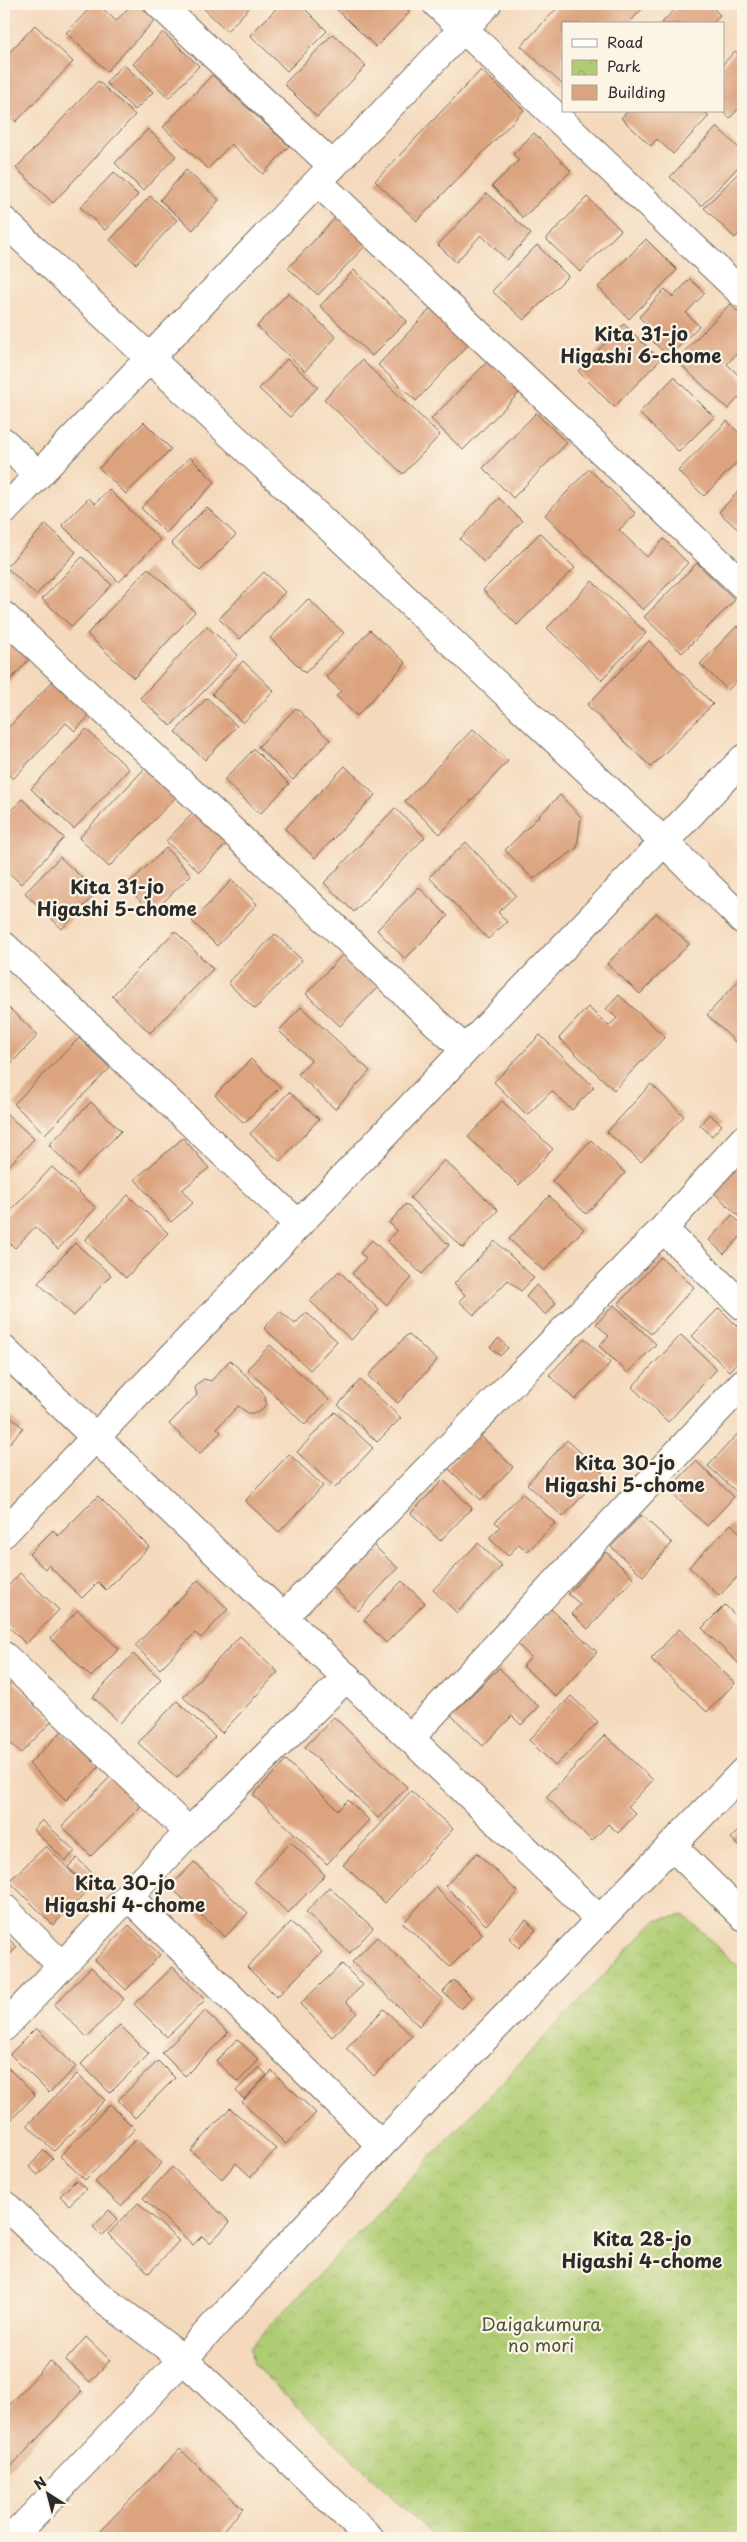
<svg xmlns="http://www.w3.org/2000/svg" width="747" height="2542" font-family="'Playpen Sans',sans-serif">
	<defs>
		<pattern id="park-crowns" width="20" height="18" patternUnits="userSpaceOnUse" patternTransform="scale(1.25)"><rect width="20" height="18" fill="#b0cd74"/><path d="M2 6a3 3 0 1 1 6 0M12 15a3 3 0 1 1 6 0" fill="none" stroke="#98b065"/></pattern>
	</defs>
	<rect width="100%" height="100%" fill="#fcf5e5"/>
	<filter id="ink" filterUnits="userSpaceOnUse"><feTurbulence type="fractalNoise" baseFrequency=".02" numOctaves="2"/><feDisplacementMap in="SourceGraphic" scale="10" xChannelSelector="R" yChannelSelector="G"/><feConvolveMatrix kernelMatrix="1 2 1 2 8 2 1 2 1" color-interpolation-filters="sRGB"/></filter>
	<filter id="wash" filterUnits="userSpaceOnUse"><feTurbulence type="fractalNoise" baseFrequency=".0096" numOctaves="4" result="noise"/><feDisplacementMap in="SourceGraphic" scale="20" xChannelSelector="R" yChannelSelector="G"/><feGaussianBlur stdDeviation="1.12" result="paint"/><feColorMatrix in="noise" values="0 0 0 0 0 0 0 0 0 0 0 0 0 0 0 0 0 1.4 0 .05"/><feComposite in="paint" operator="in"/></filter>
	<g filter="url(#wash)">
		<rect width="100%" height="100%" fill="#f4d9bc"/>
		<!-- park -->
		<path fill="url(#park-crowns)" stroke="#6e7c50" d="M684,1915L743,1971V2538H435L253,2364L250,2347L656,1920Z"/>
		<g id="blocks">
			<!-- building -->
			<path fill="#dca37f" d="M94,4H98L116,21L132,4H138L155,20L107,71L66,33Z
				M199,4H253L227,31Z
				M281,4H300L327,31L287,71L250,35Z
				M331,4H401L410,12L376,47Z
				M561,4H647L628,24H563V85L521,46Z
				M680,4H709L720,15L712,24H661Z
				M35,25L73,62L16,122L4,111V58Z
				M163,32L199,66L169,98L133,64Z
				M333,34L366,66L317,117L284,84Z
				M735,51L743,59V104L730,118L723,112V64Z
				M123,64L153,92L135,110L106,83Z
				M481,70L524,110L417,221L375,181Z
				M212,75L289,146L263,174L231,144L208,169L163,127Z
				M98,81L135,115L53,203L16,168Z
				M628,111H704L709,116L673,154L657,139L651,146L621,118Z
				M717,127L743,152V162L701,206L670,177Z
				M148,129L176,156L143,191L115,163Z
				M534,133L571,171L523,218L492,186L519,160L513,154Z
				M743,168V230L735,238L704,208Z
				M186,170L219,200L193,230L160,200Z
				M114,172L138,195L105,230L80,207Z
				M487,193L531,234L507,260L481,235L456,262L438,245Z
				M150,196L177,220L136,264L110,240Z
				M587,197L621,230L580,272L546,239Z
				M337,216L367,244L318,295L288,268Z
				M646,239L677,270L629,319L598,287Z
				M537,245L568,276L524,320L492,291Z
				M354,270L407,321L372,356L320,306Z
				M690,279L705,293L686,313L699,326L669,357L650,339L656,333L639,317L665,289L673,297Z
				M288,293L336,337L305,371L257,326Z
				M730,304L743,317V347L727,364L743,380V393L728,409L676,360Z
				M432,307L470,343L416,401L378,365Z
				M624,324L660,360L614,407L578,371Z
				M287,359L318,387L290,417L259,389Z
				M362,360L440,435L403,474L324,399Z
				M488,361L520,392L463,450L431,419Z
				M674,377L714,417L679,452L639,413Z
				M536,413L567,443L513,498L483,468Z
				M727,421L743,437V456L704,496L678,471Z
				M144,422L171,449L126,494L99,468Z
				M190,457L215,482L166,533L141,508Z
				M589,469L636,514L619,530L647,557L664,539L688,563L643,610L545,515Z
				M743,486V534L719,512Z
				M109,489L160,540L119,582L62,525L89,498L95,504Z
				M499,498L522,521L484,562L460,539Z
				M207,507L236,535L200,571L171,543Z
				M46,524L76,552L36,595L6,567Z
				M540,533L575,568L517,625L483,590Z
				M82,557L112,585L72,627L42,599Z
				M697,563L735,600L682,653L644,617Z
				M148,568L195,612L134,678L87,634Z
				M264,572L285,592L240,639L219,619Z
				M592,581L646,633L601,680L547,628Z
				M308,599L344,633L305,673L270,638Z
				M207,626L238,655L171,726L140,698Z
				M737,626L743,632V674L728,690L700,664Z
				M4,630L32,656L6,685L4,682Z
				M370,630L406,663L357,716L336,696L341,691L326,677Z
				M649,641L713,704L651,767L587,705Z
				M243,661L274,691L243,723L212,694Z
				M54,680L90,715L75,731L66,723L13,779L4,770V732Z
				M207,698L237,726L205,760L175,732Z
				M296,708L330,740L293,780L258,747Z
				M86,729L129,769L74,829L31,789Z
				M473,729L508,761L440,834L405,801Z
				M254,749L289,784L260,814L224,780Z
				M345,766L375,795L315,858L285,829Z
				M146,767L177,796L109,867L79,838Z
				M560,795L581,817L577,848L533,879L505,850Z
				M22,799L64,838L21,884L4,868V818Z
				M395,808L425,837L354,912L324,883Z
				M196,810L229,841L199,872L166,841Z
				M466,842L516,895L498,912L507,922L488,939L429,877Z
				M166,848L191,875L152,913L126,886Z
				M60,857L97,892L62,929L25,893Z
				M232,880L257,904L217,946L192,921Z
				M419,887L448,916L405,959L377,930Z
				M656,913L689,944L640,994L607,964Z
				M175,931L213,969L150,1033L112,996Z
				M275,934L302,960L255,1009L228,983Z
				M343,954L378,987L340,1026L306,994Z
				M741,978L743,980V1049L707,1015Z
				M619,995L665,1037L614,1090L559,1038L588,1007L609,1026L617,1018L606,1009Z
				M301,1007L370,1071L335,1109L298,1074L311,1060L279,1031Z
				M9,1008L38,1035L4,1071V1013Z
				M540,1035L594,1087L572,1110L552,1091L527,1115L494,1082Z
				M79,1038L110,1068L45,1134L14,1104Z
				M251,1059L280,1087L244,1123L215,1095Z
				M651,1084L684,1116L641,1162L607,1132Z
				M289,1092L319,1119L280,1161L250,1134Z
				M502,1101L553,1149L519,1185L468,1137Z
				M91,1102L121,1131L78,1175L49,1145Z
				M7,1114L34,1139L4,1171V1118Z
				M709,1114L722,1125L712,1136L700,1125Z
				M183,1138L209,1168L182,1190L193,1203L171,1222L135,1179Z
				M591,1140L625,1173L586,1214L552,1181Z
				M743,1154V1220L711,1190Z
				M444,1160L498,1210L463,1248L410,1198Z
				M52,1167L96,1208L58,1249L35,1227L15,1248L4,1237V1218Z
				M128,1195L168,1233L126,1278L85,1240Z
				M549,1196L584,1229L544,1271L509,1239Z
				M406,1204L449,1245L422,1274L387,1241L397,1230L389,1223Z
				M732,1215L743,1226V1234L724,1254L709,1240Z
				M372,1240L412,1278L386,1305L352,1274L366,1258L360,1253Z
				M495,1241L534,1278L521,1291L508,1280L474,1315L459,1301L465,1295L454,1284Z
				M75,1243L111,1275L74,1316L38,1283Z
				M661,1257L694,1287L651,1334L618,1304Z
				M339,1271L379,1310L351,1340L310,1301Z
				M536,1285L556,1303L546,1315L526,1297Z
				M614,1305L656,1344L628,1373L599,1346L609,1336L596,1324Z
				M719,1308L743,1332V1356L729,1371L692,1336Z
				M280,1311L295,1324L306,1312L337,1341L310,1370L264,1328Z
				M408,1334L437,1360L398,1403L368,1376Z
				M681,1335L717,1369L668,1422L632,1387Z
				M499,1338L508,1348L500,1356L490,1347Z
				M584,1338L610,1363L575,1400L549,1375Z
				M270,1345L329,1400L305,1425L247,1369Z
				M230,1360L261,1390L265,1396L266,1403L262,1410L256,1413H248L238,1406L217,1428L221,1432L200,1454L169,1424L197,1395L195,1388L198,1383L204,1379L211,1381Z
				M360,1380L401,1418L377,1442L338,1405Z
				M4,1410L23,1428L4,1449Z
				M335,1412L373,1448L335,1488L297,1452Z
				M742,1429L743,1493L741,1496L708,1466Z
				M479,1434L513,1467L481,1500L447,1467Z
				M567,1440L603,1473L563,1517L527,1484Z
				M289,1454L323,1486L279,1532L245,1501Z
				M696,1461L734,1497L707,1526L668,1490Z
				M443,1480L472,1508L440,1541L411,1513Z
				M522,1493L555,1523L527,1552L519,1544L508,1556L489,1538L500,1527L495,1522Z
				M98,1496L149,1547L106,1590L98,1582L82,1598L48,1565L45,1569L29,1554L53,1530L58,1536Z
				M641,1515L672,1543L643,1576L611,1547Z
				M731,1524L743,1536V1571L719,1596L689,1567Z
				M371,1543L398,1568L358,1611L331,1585Z
				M478,1543L502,1566L457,1613L433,1590Z
				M606,1552L634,1578L588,1629L572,1614L580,1604L568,1594Z
				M20,1573L59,1610L26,1644L4,1622V1591Z
				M198,1580L228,1609L201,1638L195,1633L160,1669L135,1646Z
				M402,1581L425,1603L386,1643L364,1620Z
				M725,1605L743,1623V1668L702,1628Z
				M551,1609L597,1652L556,1697L523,1666L531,1657L517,1644Z
				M78,1610L119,1649L91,1677L51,1638Z
				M679,1629L735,1683L707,1712L651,1659Z
				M240,1636L278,1672L222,1733L183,1697Z
				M133,1654L161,1679L120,1723L93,1697Z
				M499,1668L539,1707L521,1725L512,1716L483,1746L451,1715Z
				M13,1681L53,1720L21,1753L4,1737V1691Z
				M571,1696L598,1722L555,1766L529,1740Z
				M177,1701L215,1737L177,1778L138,1743Z
				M334,1717L407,1787L378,1818L305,1747Z
				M62,1731L99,1767L66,1800L29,1764Z
				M605,1735L653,1780L628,1806L636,1814L618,1833L608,1824L592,1841L546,1797Z
				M286,1760L338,1810L348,1800L369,1820L327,1864L253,1795Z
				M112,1775L142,1805L91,1856L62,1826Z
				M411,1791L453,1829L385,1903L343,1865Z
				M42,1820L75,1851L66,1861L33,1830Z
				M743,1826V1850L731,1838Z
				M291,1842L325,1875L288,1913L254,1881Z
				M46,1846L89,1890L53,1925L9,1881Z
				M477,1853L518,1892L486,1925L445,1886Z
				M77,1858L99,1880L90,1889L68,1867Z
				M194,1862L248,1913L225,1937L170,1887Z
				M329,1887L373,1928L350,1953L306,1912Z
				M436,1888L483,1934L450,1967L403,1923Z
				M526,1920L536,1930L519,1948L509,1938Z
				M291,1922L322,1952L277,1997L247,1967Z
				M129,1925L160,1955L126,1990L95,1960Z
				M4,1935L17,1947L4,1961Z
				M377,1937L443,2000L419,2026L352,1962Z
				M342,1964L363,1985L346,2001L357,2013L332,2037L300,2004Z
				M91,1967L124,1999L87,2037L54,2005Z
				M173,1967L205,2000L167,2037L134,2004Z
				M454,1980L472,1998L461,2009L443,1992Z
				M384,2009L412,2036L374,2076L346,2048Z
				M205,2011L228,2033L185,2076L162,2053Z
				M120,2025L149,2054L110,2093L81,2064Z
				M36,2028L76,2067L49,2093L10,2054Z
				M237,2039L259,2060L238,2082L216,2061Z
				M158,2061L175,2078L135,2118L118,2100Z
				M4,2064L35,2095L4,2127Z
				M259,2067L267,2075L244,2099L236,2091Z
				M272,2071L316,2113L286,2144L242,2102Z
				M77,2074L105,2100L54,2151L27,2125Z
				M110,2104L135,2129L85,2180L60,2156Z
				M230,2108L276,2149L251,2177L236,2163L222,2179L191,2151Z
				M136,2139L162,2163L121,2206L95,2182Z
				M44,2150L53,2159L38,2175L29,2167Z
				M172,2167L230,2222L210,2243L202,2236L193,2245L143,2198Z
				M76,2180L86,2189L69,2205L60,2196Z
				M138,2203L179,2241L149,2273L108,2234Z
				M109,2210L118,2219L102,2236L93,2227Z
				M86,2337L110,2360L90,2382L66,2360Z
				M50,2361L82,2391L4,2474V2411Z
				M180,2449L243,2509L222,2531L230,2538H93Z"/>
		</g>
	</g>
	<g filter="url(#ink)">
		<use href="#blocks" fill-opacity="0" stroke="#71685e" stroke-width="1"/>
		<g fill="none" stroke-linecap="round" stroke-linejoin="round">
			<!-- minor casing -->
			<g stroke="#71685e" stroke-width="30">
				<path id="minor" d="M159,4L333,166
					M437,4L743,294
					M318,182L743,585
					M4,221L664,842L743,920
					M4,442L38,475
					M4,511L487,4
					M4,616L465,1050
					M4,946L298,1224
					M663,1229L743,1306
					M4,1533L743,759
					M284,1616L663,1229L743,1140
					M4,1656L189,1832
					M410,1738L743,1383
					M672,1846L743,1916
					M128,1896L381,2145
					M4,1908L62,1966
					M4,2027L189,1832L347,1677
					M12,2538L183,2359L381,2145L743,1772"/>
			</g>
			<!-- tertiary casing -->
			<g stroke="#71685e" stroke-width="30">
				<path id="tertiary" d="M4,1350L600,1920
					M4,2204L97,2294L183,2359L370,2538"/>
			</g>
			<!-- minor -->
			<use href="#minor" stroke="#fff" stroke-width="28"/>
			<!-- tertiary -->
			<use href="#tertiary" stroke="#fff" stroke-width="28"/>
		</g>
	</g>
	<g text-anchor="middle" stroke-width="4.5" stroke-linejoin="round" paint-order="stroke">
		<!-- park labels -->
		<g font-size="18" fill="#4c543d" stroke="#fcf5e5">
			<text x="541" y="2331">Daigakumura<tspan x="541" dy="21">no mori</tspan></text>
		</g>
		<!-- neighbourhood labels -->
		<g font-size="19" font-weight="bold" fill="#2b2b2b" stroke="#fcf5e5">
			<text x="641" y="341">Kita 31-jo<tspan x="641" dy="22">Higashi 6-chome</tspan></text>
			<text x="117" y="894">Kita 31-jo<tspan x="117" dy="22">Higashi 5-chome</tspan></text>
			<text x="625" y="1470">Kita 30-jo<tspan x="625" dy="22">Higashi 5-chome</tspan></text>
			<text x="125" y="1890">Kita 30-jo<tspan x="125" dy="22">Higashi 4-chome</tspan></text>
			<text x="642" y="2246">Kita 28-jo<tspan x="642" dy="22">Higashi 4-chome</tspan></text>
		</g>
	</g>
	<!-- margin -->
	<rect width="747" height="2542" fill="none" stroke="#fcf5e5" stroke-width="20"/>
	<!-- legend -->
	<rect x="562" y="22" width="162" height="90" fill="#fcf5e5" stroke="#a8a49b"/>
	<rect x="572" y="39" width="25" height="8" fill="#ffffff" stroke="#a8a49b"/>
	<text x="607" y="48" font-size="15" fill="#2b2b2b">Road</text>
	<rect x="572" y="60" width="25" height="15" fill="url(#park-crowns)" stroke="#a8a49b"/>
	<text x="607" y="72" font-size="15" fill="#2b2b2b">Park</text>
	<rect x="572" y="85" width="25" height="15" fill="#dca37f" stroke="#a8a49b"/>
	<text x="607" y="98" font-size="15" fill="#2b2b2b">Building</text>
	<!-- north arrow -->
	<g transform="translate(48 2494) rotate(324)" stroke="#fcf5e5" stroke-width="4" paint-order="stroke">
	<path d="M0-4L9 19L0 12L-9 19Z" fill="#2b2b2b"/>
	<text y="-8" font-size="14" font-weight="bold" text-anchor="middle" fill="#2b2b2b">N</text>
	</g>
</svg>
